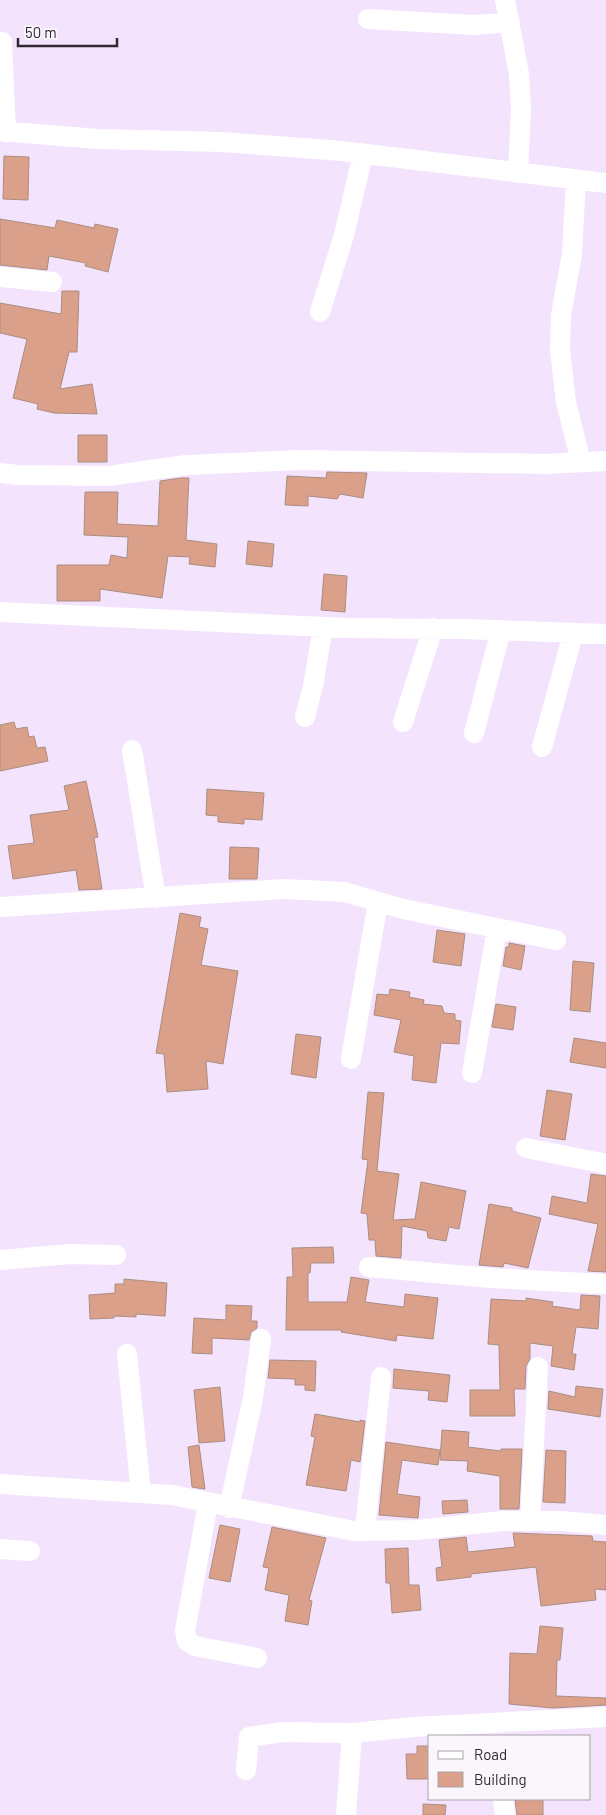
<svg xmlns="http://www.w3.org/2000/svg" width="606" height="1815" font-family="Barlow,sans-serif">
	<rect width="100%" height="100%" fill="#f4e3fd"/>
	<!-- building -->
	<path fill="#dba089" stroke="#aa8d82" d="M4,156L29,157L28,200L3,199Z
		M0,219L55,228L57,220L94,228L95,224L118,229L108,272L85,266L86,263L49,256L47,270L0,265Z
		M62,291H79L77,352H69L60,389L92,384L97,414L54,413L37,409L38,404L13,398L27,339L0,333V303L61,314Z
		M78,435H107V462H78Z
		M327,472L367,473L363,498L340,494L337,499L308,496V506L285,505L287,476L326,478Z
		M181,478H189L186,540L217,544L215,567L189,564L190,557L168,556L162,598L100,589V601H57V565H109L111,555L127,558L128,537L84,535L85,492H118L117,524L158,526L160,481Z
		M248,541L274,544L272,567L246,564Z
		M324,574L347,576L345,612L321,610Z
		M14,722L16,729L27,727L29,737L34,736L37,748L45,747L48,761L0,771V725Z
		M86,781L98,837L94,838L102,889L79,890L76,870L13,879L8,846L34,843L30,815L69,810L64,786Z
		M207,789L264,793L262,820L244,819V824L218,822V816L206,815Z
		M230,847L259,848L257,879H229Z
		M180,913L201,917L199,927L208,929L201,965L238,971L223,1064L206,1061L208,1089L167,1092L164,1054L156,1053Z
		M437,930L465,934L461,966L433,962Z
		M509,943L525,946L521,970L503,966L506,947H509Z
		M573,961L594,963L590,1012L570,1010Z
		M390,989L410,992L409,997L424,1000L423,1004L442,1006L444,1013L455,1014V1020L461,1021L459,1044L441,1043L436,1083L412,1080L414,1056L394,1052L401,1020L374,1015L377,994L389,995Z
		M496,1004L516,1007L513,1030L492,1027Z
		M296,1034L321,1037L316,1078L291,1074Z
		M574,1038L606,1043V1068L570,1062Z
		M547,1090L572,1094L565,1140L540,1136Z
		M368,1092L384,1093L377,1171L399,1174L393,1220L415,1219L421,1182L466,1191L459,1229L449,1227L446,1241L428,1238L427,1231L402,1226L401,1258L376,1256L375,1240H369L367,1214L361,1213L368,1160L362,1159Z
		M591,1174L606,1176V1272L588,1271L598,1224L549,1214L552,1196L587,1203Z
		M489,1204L512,1208V1211L541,1218L528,1268L504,1263L503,1267L479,1265Z
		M333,1247L334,1263H311L310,1273H308V1302H347L351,1277L369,1280L365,1302L404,1307L405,1294L438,1298L433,1339L397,1335L396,1341L341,1332L342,1330H286L287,1277H293L292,1248Z
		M124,1279L167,1283L165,1316L136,1314V1317L114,1316V1318L90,1319L89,1295L115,1293V1284H124Z
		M581,1295L600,1296L598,1329L576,1327L572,1354H576L574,1370L551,1366L553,1346L530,1343V1359L526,1366L525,1389H514L515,1416H470V1390H500L499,1345L488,1344L491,1299L526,1301V1298L553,1302L552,1306L580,1310Z
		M226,1305L252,1306L251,1321H257V1328L251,1332L249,1340L212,1338V1354L192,1353L194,1318L226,1320Z
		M270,1360L316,1361L315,1391L305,1390V1385H295V1379L268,1378Z
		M394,1369L450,1375L447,1402L428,1400L429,1391L393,1388Z
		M576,1386L603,1389L600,1417L548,1409L549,1391L575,1397Z
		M220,1387L225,1441L199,1443L194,1390Z
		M315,1414L360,1422V1420L365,1421L360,1462L351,1460L346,1491L306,1485L315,1437L311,1436Z
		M442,1430L469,1432L468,1447L501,1451V1449H522L519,1509H500V1476L467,1471L468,1461L440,1460Z
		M386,1442L440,1450L438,1465L402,1460L397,1494L420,1497L418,1518L379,1515Z
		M199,1445L205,1489H204L192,1487L188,1447Z
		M546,1450L566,1451L565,1503L543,1502Z
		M467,1500L468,1512L443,1514L442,1501Z
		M220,1525L240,1529L230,1582L209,1578Z
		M272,1527L326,1538L309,1600L312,1601L308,1625L285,1621L289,1595L265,1590L269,1568L263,1567Z
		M513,1533L592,1536L593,1541L606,1542V1590L595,1589L596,1600L541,1606L536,1567L471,1574V1577L437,1581L436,1568L442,1567L439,1540L466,1537L468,1552L515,1547Z
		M408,1548L409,1585H419L421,1610L392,1613L390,1583H386L385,1549Z
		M540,1626L563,1628L560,1660H557L556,1696L606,1698V1705L553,1708L509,1704L510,1653L537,1654Z
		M417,1746H430V1779H407L406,1754H417Z
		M515,1799H543V1815H517Z
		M423,1804L446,1805L445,1815H423Z"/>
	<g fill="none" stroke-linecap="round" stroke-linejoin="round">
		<!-- minor -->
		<path stroke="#fff" stroke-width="20" d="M505,0L519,74L521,108L518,173
			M368,19L475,25L510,22
			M2,42L6,132
			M0,131L98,139L222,142L342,151L606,183
			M576,180L572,254L561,315L560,350L566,402L581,462
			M0,277L52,282
			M320,312L344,235L363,154
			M0,473L18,475L109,476L186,465L299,460L547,464L606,461
			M0,612L347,628L464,629L606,634
			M305,717L313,686L323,627
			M403,722L433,628
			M474,733L501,630
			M542,747L573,634
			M132,750L156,898
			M0,907L284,889L345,892L403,909L556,940
			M351,1059L378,902
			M472,1073L497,929
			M526,1148L606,1164
			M0,1260L70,1254L116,1255
			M369,1267L490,1278L606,1284
			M127,1354L141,1493
			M0,1484L172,1495L354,1531L416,1530L503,1521H562L606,1525
			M208,1503L185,1631L187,1641L195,1646L257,1658
			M229,1508L253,1398L261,1339
			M530,1521L538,1367
			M365,1531L381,1377
			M0,1549L30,1551
			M246,1770L249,1737L283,1732L352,1733L414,1727L606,1717
			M503,1799L505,1815
			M346,1815L352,1733"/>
	</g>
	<!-- legend -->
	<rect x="428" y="1735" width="162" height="65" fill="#faf6fb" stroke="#a9a4ab"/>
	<rect x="438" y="1751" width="25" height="8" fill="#ffffff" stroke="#a9a4ab"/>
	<text x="474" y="1760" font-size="15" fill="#302a33">Road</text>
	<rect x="438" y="1772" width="25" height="15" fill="#dba089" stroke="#a9a4ab"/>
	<text x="474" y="1785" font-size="15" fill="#302a33">Building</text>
	<!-- scale -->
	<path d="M18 38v8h99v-8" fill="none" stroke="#302a33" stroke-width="2.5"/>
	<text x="25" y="38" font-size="15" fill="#302a33" stroke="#faf6fb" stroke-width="4" paint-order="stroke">50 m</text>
</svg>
